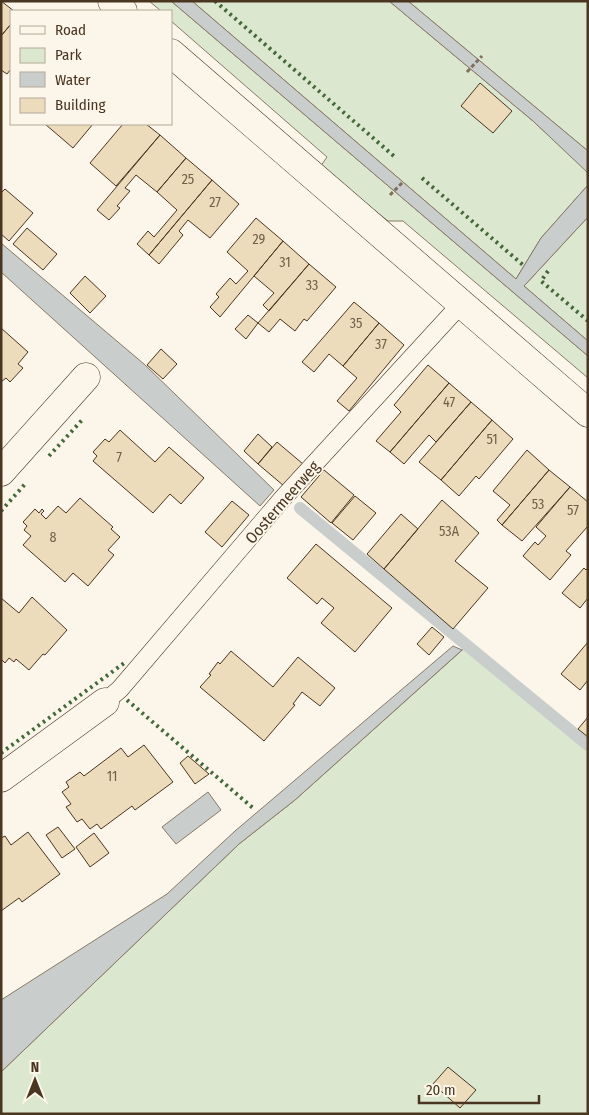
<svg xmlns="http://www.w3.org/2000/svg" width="589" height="1115" font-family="'Fira Sans Condensed',sans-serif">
	<rect width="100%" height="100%" fill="#fbf6e9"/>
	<!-- green -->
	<path fill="#dce7d0" stroke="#887966" d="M149,1H171L588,356V378L403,221H388L320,167L327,157L171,21V11H161Z
		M192,1H389L533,121L587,171L588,185L541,238L516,279Z
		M408,1H588V151Z
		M588,217V341L524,286Z
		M470,643L588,742V1114H1V1072L239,844L295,800Z"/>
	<!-- water -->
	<path fill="#c9cecd" stroke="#887966" d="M171,1H192L516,279L541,238L588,185V217L524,286L588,341V356Z
		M389,1H408L588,151V173L533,121Z
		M1,243L144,364L274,490L260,506L1,272Z
		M453,646L462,650L295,800L239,844L1,1072V1000L167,894L235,831Z
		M208,792L221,810L176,844L162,827Z"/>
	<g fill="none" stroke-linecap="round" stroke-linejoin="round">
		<!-- stream -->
		<path stroke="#c9cecd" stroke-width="12" d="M300,508L588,745"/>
	</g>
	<!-- building -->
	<path fill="#ecdcbc" stroke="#4a3520" d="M1,1L14,11H11V24L1,36Z
		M11,24V69L7,74L1,70V36Z
		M480,83L512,111L493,133L461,106Z
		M45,124H93L73,148Z
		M123,124H146L160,135L116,186L90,163Z
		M160,135L186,158L157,192L136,175L125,188L130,191L117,206L120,208L109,220L97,210Z
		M186,158L212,180L149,255L137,244L148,231L154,237L177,210L157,192Z
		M212,180L239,204L210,238L188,220L179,231L183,235L159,264L149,255Z
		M5,189L33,213L9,241L1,234V193Z
		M256,218L283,241L220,317L210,307L219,297L216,294L230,278L236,284L248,271L227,252Z
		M27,228L57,254L43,270L13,244Z
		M283,241L309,264L269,311L263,305L274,293L254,276Z
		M309,264L336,287L307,321L304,319L295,331L280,319L269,332L258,323Z
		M85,276L106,296L90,313L70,293Z
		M354,302L379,323L343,366L329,354L314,372L302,362Z
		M248,315L258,323L246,339L235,329Z
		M379,323L404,345L349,411L337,401L357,378L343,366Z
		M1,328L28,352L18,364L23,368L10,382L6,378L1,382Z
		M161,349L177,364L163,379L147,365Z
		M428,365L449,383L390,452L376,441L401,412L394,405Z
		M449,383L471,402L436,442L429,435L404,464L390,452Z
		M471,402L492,420L441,480L419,462Z
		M492,420L513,439L479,479L476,476L459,496L441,480Z
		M120,430L155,462L169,447L204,478L181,504L170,494L153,513L93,461L97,456L93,452L105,439L109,442Z
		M258,434L272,447L258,464L244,451Z
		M277,442L303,464L284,486L258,464Z
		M527,450L549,470L502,525L497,520L510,505L493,491Z
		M324,470L354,495L331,523L301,497Z
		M549,470L570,487L522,541L502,525Z
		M570,487L588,502V526L566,551L571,555L550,580L523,556L535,542L538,545L546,536L536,527Z
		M355,496L376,513L353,540L332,523Z
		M80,498L113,527L111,529L120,537L108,550L114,555L88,586L73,573L65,582L23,545L31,536L24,530L27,526L23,522L35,509L39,513L42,509L44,511L41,514L46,519L58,506L66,513Z
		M442,500L479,533L455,561L488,588L453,629L384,569Z
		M232,501L249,515L222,547L205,532Z
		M401,514L418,529L384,569L367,554Z
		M316,544L392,608L355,652L321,623L334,608L322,598L317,604L287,578Z
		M584,568L586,570L588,568V598L580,608L562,593Z
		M32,597L67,630L45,655L43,654L29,670L16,659L14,662L9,658L5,663L1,659V598L19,613Z
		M432,627L444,637L429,655L417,644Z
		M588,642V680L580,690L561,674Z
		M231,651L273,687L298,657L335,688L320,706L302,692L293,704L295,705L264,741L200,687L211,675L209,674L218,662L220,664Z
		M588,717V737L578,729Z
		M144,745L173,782L135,810L132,806L101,829L97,824L90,829L82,819L77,822L66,807L71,804L62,792L69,787L66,782L80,772L84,776L121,748L128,757Z
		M188,756L209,774L195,784L180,763Z
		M58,827L75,849L62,858L46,835Z
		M28,832L60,874L22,902L19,898L1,911V838L5,836L11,845Z
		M94,833L109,853L90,867L76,847Z
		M448,1067L476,1090L460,1108L433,1084Z"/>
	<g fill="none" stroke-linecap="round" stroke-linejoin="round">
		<!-- lane casing -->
		<g stroke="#4a3520" stroke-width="19">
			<path id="lane" d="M105,702L120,689L283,498L461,304"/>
		</g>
		<!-- street casing -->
		<g stroke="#4a3520" stroke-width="29">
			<path id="street" d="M112,1L123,11
				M171,53L588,413
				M1,472L86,377
				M1,778L105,702"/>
		</g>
		<!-- path -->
		<path stroke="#7f6f5c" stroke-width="3" stroke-dasharray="4 2.5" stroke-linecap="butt" d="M467,72L482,56
			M390,195L403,182"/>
		<!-- lane -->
		<use href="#lane" stroke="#fbf6e9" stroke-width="18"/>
		<!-- street -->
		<use href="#street" stroke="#fbf6e9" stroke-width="28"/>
		<!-- hedge -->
		<path stroke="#436837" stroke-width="4" stroke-dasharray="2.5 4" stroke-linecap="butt" d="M215,1L395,157
			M422,178L523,265
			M548,271L541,281L588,321
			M49,456L83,419
			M1,511L26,483
			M127,700L253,808
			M1,753L127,661"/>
	</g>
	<g text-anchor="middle" stroke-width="4" stroke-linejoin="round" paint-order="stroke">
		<!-- number labels -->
		<g font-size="14" fill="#725f47">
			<text x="188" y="184">25</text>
			<text x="215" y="207">27</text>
			<text x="259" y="244">29</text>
			<text x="285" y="267">31</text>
			<text x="312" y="290">33</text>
			<text x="356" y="328">35</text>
			<text x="381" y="349">37</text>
			<text x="449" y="407">47</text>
			<text x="492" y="444">51</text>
			<text x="119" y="462">7</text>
			<text x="538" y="509">53</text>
			<text x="573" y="515">57</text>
			<text x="449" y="536">53A</text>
			<text x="53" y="542">8</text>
			<text x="112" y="781">11</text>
		</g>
		<!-- street labels -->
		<g font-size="16" fill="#4a3520" stroke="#fbf6e9">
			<text transform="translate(282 502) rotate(-49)" y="6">Oostermeerweg</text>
		</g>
	</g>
	<!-- border -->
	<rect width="589" height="1115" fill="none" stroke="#4a3520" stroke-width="5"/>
	<!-- legend -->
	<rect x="10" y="10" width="162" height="115" fill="#fbf6e9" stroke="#b4a999"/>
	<rect x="20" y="26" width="25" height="8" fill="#fbf6e9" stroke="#b4a999"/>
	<text x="55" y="35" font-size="15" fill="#4a3520">Road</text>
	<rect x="20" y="48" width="25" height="15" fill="#dce7d0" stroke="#b4a999"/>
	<text x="55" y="60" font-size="15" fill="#4a3520">Park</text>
	<rect x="20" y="72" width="25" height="15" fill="#c9cecd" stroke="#b4a999"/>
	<text x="55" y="85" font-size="15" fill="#4a3520">Water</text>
	<rect x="20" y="98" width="25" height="15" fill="#ecdcbc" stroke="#b4a999"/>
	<text x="55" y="110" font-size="15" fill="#4a3520">Building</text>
	<!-- north arrow -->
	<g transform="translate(35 1080)" stroke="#fbf6e9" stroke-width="4" paint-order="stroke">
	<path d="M0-4L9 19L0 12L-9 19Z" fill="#4a3520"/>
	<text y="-8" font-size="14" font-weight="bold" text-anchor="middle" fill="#4a3520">N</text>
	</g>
	<!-- scale -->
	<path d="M419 1095v8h120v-8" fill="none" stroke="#4a3520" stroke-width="2.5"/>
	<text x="426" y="1095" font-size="15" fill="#4a3520" stroke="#fbf6e9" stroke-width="4" paint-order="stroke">20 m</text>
</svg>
